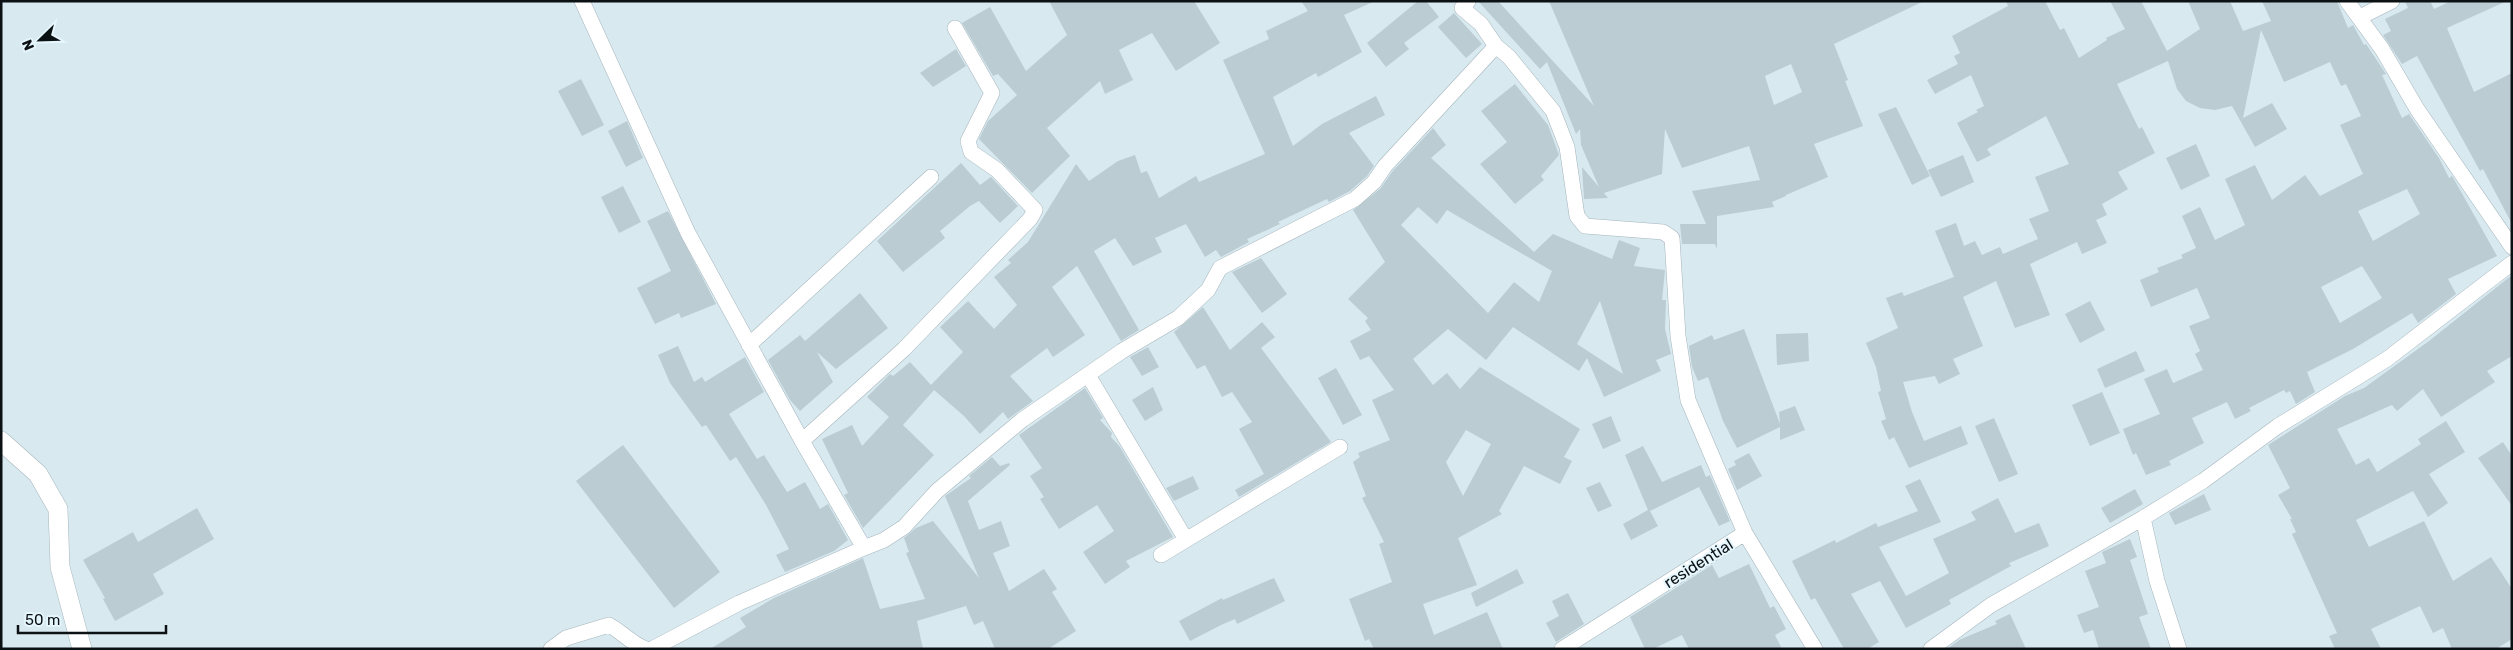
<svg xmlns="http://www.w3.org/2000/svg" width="2513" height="650" font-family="Rubik,sans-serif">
	<rect width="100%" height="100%" fill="#d8e9f0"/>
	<!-- building -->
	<path fill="#bcccd3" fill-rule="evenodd" d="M1049,1H1194L1220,43L1176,71L1152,33L1119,50L1133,80L1105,94L1100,81L1047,128L1070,156L1032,193L979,139L988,121L1017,95L998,74L993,76L962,23L990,7L1026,71L1067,35Z
		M1301,1H1375L1344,15L1362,52L1318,77L1316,73L1273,97L1293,146L1322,124L1376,96L1385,115L1349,133L1374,166L1367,176L1350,191L1329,202L1327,199L1278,222L1280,224L1247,239L1249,242L1221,257L1216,250L1205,257L1186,224L1155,238L1162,252L1133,266L1115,238L1094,251L1139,330L1121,341L1077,266L1052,287L1085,335L1053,357L1047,348L1010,376L1033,401L1008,419L1003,412L980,434L964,416L934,390L903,425L934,455L863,528L844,495L848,493L822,439L852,425L862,446L889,417L867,397L890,374L893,376L910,362L931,385L963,352L940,327L968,301L994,329L1017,305L994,277L1011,263L1008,260L1028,242L1076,164L1089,181L1118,161L1135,155L1141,173L1147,171L1159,198L1196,176L1199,182L1265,154L1223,60L1269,39L1266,31L1308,11Z
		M1418,1H1426L1439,17L1404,43L1409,49L1386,67L1367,43Z
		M1478,1H1498L1594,106L1549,1H1924L1834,44L1848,80L1845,81L1863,126L1814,144L1828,177L1786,195V196L1772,202L1774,207L1717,216V249L1715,244H1682L1680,224H1706L1692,191L1760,180L1749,146L1682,168L1665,129L1662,174L1604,193L1608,198L1584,199L1582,167L1599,187L1581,145L1580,129L1576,134L1547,62L1540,69ZM1791,64L1802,92L1774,105L1765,76Z
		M2006,1H2045L2060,30L2064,28L2079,58L2107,40L2106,38L2125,29L2110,1H2141L2167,51L2200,29L2188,1H2230L2243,31L2271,21L2262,1H2337L2348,28L2353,25L2364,45L2366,44L2386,74L2382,75L2402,118L2409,114L2439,158L2449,178L2452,176L2455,181L2497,256L2448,279L2456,294L2418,323L2412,313L2353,349L2307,372L2315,392L2296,404L2290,391L2286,393L2284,390L2249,408L2251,411L2235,419L2227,402L2192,418L2204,443L2169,461L2171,465L2146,475L2136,453L2133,455L2123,429L2160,414L2144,379L2167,369L2173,383L2203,370L2195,354L2200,351L2189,326L2210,318L2197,288L2151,307L2140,280L2159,272L2157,268L2183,258L2181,255L2196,248L2182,216L2200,207L2215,240L2245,225L2225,179L2255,165L2272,200L2305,175L2320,196L2363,174L2340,125L2361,116L2346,84L2341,86L2330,62L2284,82L2261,30L2243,118L2272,103L2287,129L2255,147L2232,106L2215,110L2200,108L2186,101L2177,89L2168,61L2117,84L2139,129L2142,127L2155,153L2118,172L2128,189L2102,204L2107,215L2096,220L2107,243L2082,254L2077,242L2030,264L2050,315L2015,328L1996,281L1963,297L1983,346L1953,359L1960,374L1939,384L1935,376L1903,382L1912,412L1924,441L1961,426L1968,444L1909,468L1894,437L1889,440L1881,421L1886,419L1878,392L1881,391L1876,367L1866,343L1898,328L1886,298L1902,292L1904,296L1954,277L1935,231L1956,223L1964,246L1975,241L1982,255L2000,247L2003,254L2038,239L2029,219L2049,211L2035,177L2069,164L2046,116L1987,149L1991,155L1977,162L1957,123L1978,112L1976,110L1984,106L1971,75L1935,94L1927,80L1958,64L1954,56L1960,53L1952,36L2008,6ZM2407,189L2420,214L2373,241L2358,211ZM2362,266L2382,298L2340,323L2321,287Z
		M2405,1H2430L2434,9L2451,1H2507L2447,28L2474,92L2512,73V224L2483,169L2480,171L2417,56L2402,64L2383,35L2391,31L2385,19L2408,8Z
		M1454,13L1482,44L1466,58L1438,27Z
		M956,49L966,66L933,87L920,73Z
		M581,79L604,125L582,136L558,91Z
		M1515,84L1548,125L1559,155L1541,176L1544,180L1515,204L1480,164L1507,142L1481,111Z
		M1896,107L1930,176L1912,185L1878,114Z
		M627,121L643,158L626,167L608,131Z
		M1433,128L1446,145L1431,158L1534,252L1553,234L1612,259L1619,240L1640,248L1634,266L1665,270L1662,300H1666L1665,329L1671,354L1656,360L1661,371L1604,397L1587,358L1579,371L1513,327L1486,360L1448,329L1413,359L1433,385L1447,373L1460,389L1480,367L1580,429L1564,457L1572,461L1560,484L1524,466L1499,511L1502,514L1458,538L1477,585L1423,604L1434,635L1487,612L1503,649H1374L1369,639L1365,641L1349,599L1392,582L1379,544L1384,542L1362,498L1366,496L1353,462L1360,457L1358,453L1390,440L1372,400L1394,390L1369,356L1360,360L1350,341L1371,330L1365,321L1368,318L1348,299L1385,262L1353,210L1380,189L1392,172ZM1418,207L1437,224L1447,210L1552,271L1539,302L1514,282L1488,313L1401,225ZM1600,301L1623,374L1577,344ZM1466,430L1491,444L1463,496L1446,462Z
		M2196,144L2210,176L2181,190L2166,158Z
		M1963,155L1974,182L1941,197L1928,170Z
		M961,163L980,185L991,177L1018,206L1000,223L979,201L970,206L940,231L945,238L903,272L877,241Z
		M623,186L641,222L619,233L601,197Z
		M668,211L716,304L681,318L679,313L655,324L637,288L671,271L647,221Z
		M1261,258L1287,294L1262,313L1232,272Z
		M2512,275V356L2487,371L2495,382L2441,417L2423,389L2397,411L2392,405L2337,429L2356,465L2369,458L2377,472L2421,444L2418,439L2446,421L2465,452L2429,474L2448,503L2428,517L2413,491L2356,520L2369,547L2424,521L2453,581L2491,557L2512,589V639L2496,649H2452L2443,628L2433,633L2420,606L2371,629L2381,649H2335L2329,636L2337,633L2292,534L2296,532L2290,519H2292L2278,495L2290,488L2268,445L2345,396L2364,388L2429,341Z
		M860,293L888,328L836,369L817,352L833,382L800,411L790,400L768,360L800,335L805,341Z
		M2090,301L2105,330L2080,343L2065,314Z
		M1203,307L1230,350L1262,322L1275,337L1261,348L1331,442L1239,497L1235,490L1264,474L1239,429L1252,422L1232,392L1222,397L1205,365L1197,369L1174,332Z
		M1744,329L1780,424L1779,412L1795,406L1805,430L1780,440V427L1737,448L1723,421L1708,377L1698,381L1692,367L1689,346L1712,335L1714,340Z
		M1808,333L1809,361L1777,365L1776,334Z
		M678,346L694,382L702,377L705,382L745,357L764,392L729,414L757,459L764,455L787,492L805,482L820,509L828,504L848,540L834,551L785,572L776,555L789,549L766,505L736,457L730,461L706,425L702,427L670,383L658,355Z
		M1148,347L1159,367L1142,376L1130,357Z
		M2136,351L2145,371L2105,388L2097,369Z
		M1336,368L1362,415L1343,425L1318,378Z
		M1153,387L1163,410L1145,421L1132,400Z
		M1085,388L1103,418L1100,420L1112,433L1111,437L1120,447L1173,537L1126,561L1130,567L1105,584L1083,552L1114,531L1097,505L1059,529L1040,499L1044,497L1030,476L1042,468L1019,435Z
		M2102,392L2120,433L2090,446L2072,405Z
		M1611,416L1621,441L1603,449L1592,424Z
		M1994,418L2018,474L1999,482L1975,426Z
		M2503,442L2512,456V506L2478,458Z
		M623,445L720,572L674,608L576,481Z
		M1643,446L1662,482L1701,465L1706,477L1710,475L1730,521L1719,526L1699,487L1650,511L1658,526L1631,540L1623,524L1648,510L1625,455Z
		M1749,453L1762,476L1737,490L1728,469L1736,465L1734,461Z
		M992,457L1000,466L1009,463L1010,465L968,501L979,530L1001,521L1010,546L993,553L1009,591L1044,569L1057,589L1052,592L1076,631L1048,649H995L983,621L974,625L966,606L917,621L923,649H710L746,627L740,618L774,598L863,558L880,609L925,599L906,553L909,552L904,538L916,528L933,521L979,578L945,496L971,478L969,476Z
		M1193,476L1199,489L1174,501L1166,488Z
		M1920,479L1941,522L1879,547L1906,596L1949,573L1933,539L1976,520L1971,512L1998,498L2015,533L2039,523L2049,546L2009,563L2011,566L1949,600L1951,604L1906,628L1880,581L1851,594L1879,642L1867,649H1844L1815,598L1811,600L1792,561L1835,540L1836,543L1876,523L1878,527L1918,511L1905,486Z
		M1600,482L1612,506L1598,512L1586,488Z
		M2135,489L2143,504L2110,523L2101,508Z
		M2204,494L2211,510L2175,525L2169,513Z
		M197,508L214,539L153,574L164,594L115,621L103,599L105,598L83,560L133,532L138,542Z
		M2130,539L2137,557L2130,560L2148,614L2139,617L2151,649H2099L2093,630L2084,633L2077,615L2099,607L2085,571L2106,563L2102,552Z
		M1749,564L1770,608L1774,606L1786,629L1775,635L1782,649H1689L1682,635L1653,649H1645L1630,617L1712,565L1719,578Z
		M1517,569L1524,583L1476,607L1471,593Z
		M1274,578L1285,601L1237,624L1235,619L1221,625L1190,641L1179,621L1222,598L1223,600Z
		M1568,593L1584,624L1556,642L1546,623L1559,616L1552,601Z
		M2010,614L2026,649H1947L1959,640L1997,624L1995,621Z"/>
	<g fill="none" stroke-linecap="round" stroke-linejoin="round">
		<!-- minor casing -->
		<g stroke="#a5b5bc" stroke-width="16">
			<path id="minor" d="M582,1L688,233L802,441L864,548L884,540L904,527L937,491L1022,420L1122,351L1178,318L1208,290L1220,268L1355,199L1374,182L1385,166L1496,46
				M1468,1L1462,8L1481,24L1496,46L1509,57L1553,111L1567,147L1577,216L1585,226L1663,232L1672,238L1678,336L1688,400L1745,533L1815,649
				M2347,1L2382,49L2417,109L2512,247
				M2360,17L2392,1
				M749,345L931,177
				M1088,375L1185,538
				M802,441L904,349L1030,219L1035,210L997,170L971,152L968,141L992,93L955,28
				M2143,518L2157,581L2179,649
				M1161,555L1340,447
				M551,649L566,638L609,625C622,632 632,644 646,649
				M652,649L739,603L864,548
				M1562,649L1745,533
				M1931,649L1991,605L2143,518L2203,481L2278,426L2387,359L2512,263"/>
		</g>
		<!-- tertiary casing -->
		<g stroke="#a5b5bc" stroke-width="20">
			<path id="tertiary" d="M1,441L38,474L58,509L60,567L82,649"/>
		</g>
		<!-- minor -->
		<use href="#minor" stroke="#fff" stroke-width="15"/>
		<!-- tertiary -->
		<use href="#tertiary" stroke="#fff" stroke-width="19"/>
	</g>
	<g text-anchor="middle" stroke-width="4" stroke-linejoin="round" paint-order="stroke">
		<!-- street labels -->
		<g font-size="16" fill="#0c1114" stroke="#e5f6fd">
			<text transform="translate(1698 563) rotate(-32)" y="6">residential</text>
		</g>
	</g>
	<!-- border -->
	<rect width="2513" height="650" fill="none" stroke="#0c1114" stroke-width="5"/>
	<!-- north arrow -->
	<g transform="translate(40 40) rotate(247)" stroke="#e5f6fd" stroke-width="4" paint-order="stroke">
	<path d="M0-4L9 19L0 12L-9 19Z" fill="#0c1114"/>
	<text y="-8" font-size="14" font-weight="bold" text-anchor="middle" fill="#0c1114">N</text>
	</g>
	<!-- scale -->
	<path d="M18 625v8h148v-8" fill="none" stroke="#0c1114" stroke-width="2.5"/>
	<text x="25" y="625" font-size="15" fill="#0c1114" stroke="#e5f6fd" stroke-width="4" paint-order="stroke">50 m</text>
</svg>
